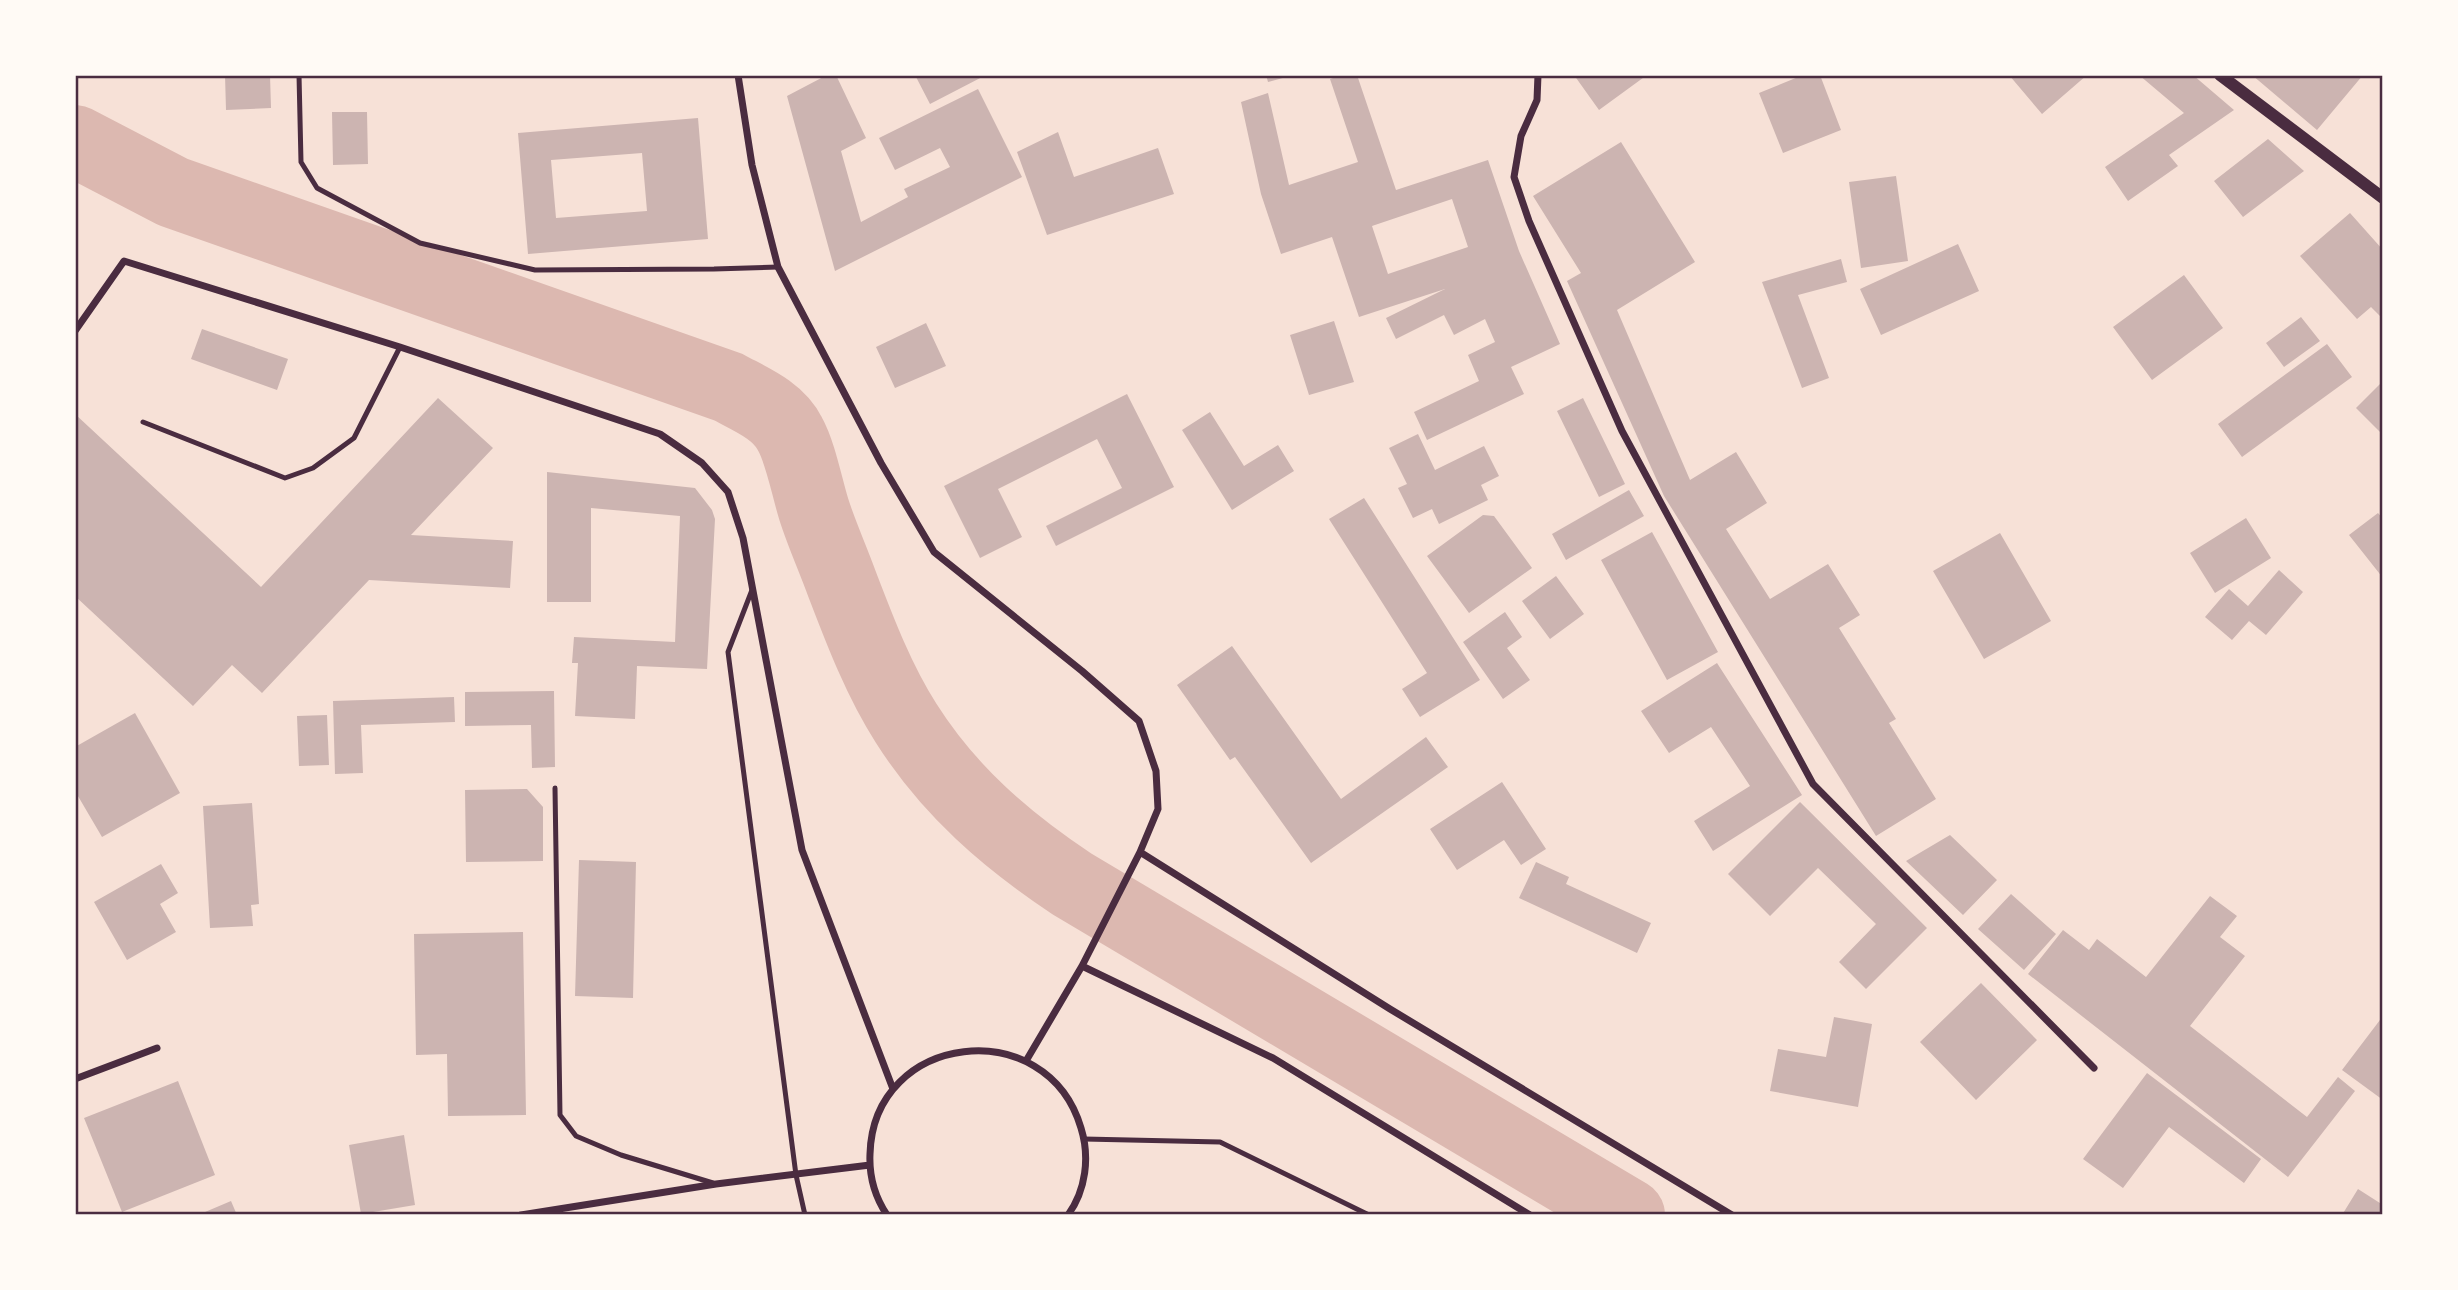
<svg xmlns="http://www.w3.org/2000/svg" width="2458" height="1290" font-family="'Golos Text',sans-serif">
	<rect width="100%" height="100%" fill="#f7e1d7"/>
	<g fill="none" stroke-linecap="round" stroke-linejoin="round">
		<!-- river -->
		<path stroke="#dcb8b0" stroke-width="72" d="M75,141L173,192L728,387C750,399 778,410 790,434C801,454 807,488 814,510C822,535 833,559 842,584C860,631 879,681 906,723C949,791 1006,840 1072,884L1629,1215"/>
	</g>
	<!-- building -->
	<path fill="#ccb4b1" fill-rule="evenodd" d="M225,75H270L271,108L226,110Z
		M827,75H836L866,138L841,151L861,222L908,197L904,189L950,167L940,148L895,170L879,138L978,89L1022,177L835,271L787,96Z
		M915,75H986L930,104Z
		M1266,75H1290V76L1268,82Z
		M1342,75H1357L1396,190L1488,160L1519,251L1560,344L1511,367L1524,394L1427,440L1414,412L1479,381L1468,355L1495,342L1485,319L1454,335L1444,315L1396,339L1386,318L1445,289L1359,317L1332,237L1281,254L1261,194L1241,102L1268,93L1289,185L1358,162L1330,79ZM1452,199L1468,247L1388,274L1372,226Z
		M1574,75H1647L1599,110Z
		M1803,75H1820L1841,130L1783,153L1759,93Z
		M2009,75H2087L2042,114Z
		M2139,75H2193L2234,110L2169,155L2178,166L2128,201L2105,167L2184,113Z
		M2252,75L2306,76L2363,75L2317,130Z
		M332,112H367L368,164L333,165Z
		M698,118L708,239L528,254L518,133ZM642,153L647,211L556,218L551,160Z
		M1058,132L1074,177L1158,148L1174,194L1047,235L1017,152Z
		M2268,139L2304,171L2243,217L2214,181Z
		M1621,142L1695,262L1617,310L1690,480L1736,452L1767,503L1726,529L1770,599L1828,564L1860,615L1839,628L1896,719L1889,723L1936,799L1876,836L1664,496L1567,281L1581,273L1533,196Z
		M1896,176L1908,261L1861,268L1849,182Z
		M2350,213L2383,250V319L2371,307L2357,319L2300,256Z
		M1958,244L1979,291L1881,335L1860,289Z
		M1841,259L1847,282L1798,295L1829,378L1802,388L1762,282Z
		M2184,275L2223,328L2152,380L2113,327Z
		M2301,317L2320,341L2284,367L2266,343Z
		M1334,321L1354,382L1309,395L1290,335Z
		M926,323L946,366L895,388L876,347Z
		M202,329L288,359L277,390L191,359Z
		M2327,344L2352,377L2242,457L2218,424Z
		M2383,381V435L2356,408Z
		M1127,394L1174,487L1056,546L1046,526L1122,488L1097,439L998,489L1022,537L980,558L944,486Z
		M438,398L493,448L411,535L513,541L510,588L369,580L262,693L232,665L193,706L75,596V414L261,587Z
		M1583,398L1625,484L1599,497L1557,411Z
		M1210,412L1244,466L1278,445L1294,471L1232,510L1182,430Z
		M1418,434L1435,470L1484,446L1499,476L1481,485L1488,500L1439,524L1432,509L1413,518L1398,488L1407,484L1389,448Z
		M547,472L695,488L712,510L715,519L707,669L637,666L635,719L575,716L578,663H572L574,637L675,642L680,516L591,508V602H547Z
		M1629,490L1644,516L1566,560L1552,534Z
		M1364,498L1480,680L1420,717L1402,689L1427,673L1329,519Z
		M2378,513L2383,519V578L2349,535Z
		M1483,515L1494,516L1532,568L1469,613L1427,556Z
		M2246,518L2271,558L2215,593L2190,553Z
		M1652,532L1718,652L1667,680L1601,560Z
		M2000,533L2051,621L1984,659L1933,571Z
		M2279,570L2303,592L2266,635L2249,621L2232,640L2205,617L2229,589L2248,606Z
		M1556,576L1584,614L1550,639L1522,601Z
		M1505,612L1522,637L1507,648L1530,680L1503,699L1463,642Z
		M1232,646L1341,799L1426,737L1448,767L1311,863L1235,757L1230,760L1177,685Z
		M1717,663L1802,795L1713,851L1694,821L1750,786L1711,727L1669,753L1641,711Z
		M554,691L555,767L532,768L531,725L465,726V692Z
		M454,697L455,722L361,725L363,773L335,774L333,701Z
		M135,713L180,793L102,837L75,791V747Z
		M327,715L329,765L299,766L297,716Z
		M1502,782L1546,849L1521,865L1504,840L1457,870L1430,829Z
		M527,789L543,807V861L466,862L465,790Z
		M1800,802L1927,928L1866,989L1839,962L1876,924L1818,868L1770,916L1728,874Z
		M252,803L259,904L251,905L253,926L210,928L203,806Z
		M1950,835L1997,880L1963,915L1906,861Z
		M579,860L636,862L633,998L575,996Z
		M1536,862L1569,877L1566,884L1651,923L1637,953L1519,898Z
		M161,864L178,893L160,904L176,932L127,960L94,902Z
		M2011,894L2056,934L2024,970L1978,929Z
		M2210,896L2237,916L2220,937L2245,956L2190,1026L2307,1117L2338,1077L2355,1091L2288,1177L2028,974L2063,930L2089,950L2097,939L2146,977Z
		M523,932L526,1115L448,1116L447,1054L416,1055L414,934Z
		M1981,983L2037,1040L1976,1100L1920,1042Z
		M2383,1016V1100L2342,1070Z
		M1834,1017L1872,1024L1858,1107L1770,1091L1778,1049L1826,1057Z
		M2147,1073L2261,1159L2244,1183L2169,1127L2123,1188L2083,1159Z
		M178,1081L215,1175L122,1212L84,1118Z
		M404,1135L415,1205L361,1214L349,1145Z
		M2358,1189L2383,1205V1215H2342Z
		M231,1201L237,1215H198Z"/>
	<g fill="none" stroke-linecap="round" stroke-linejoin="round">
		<!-- service -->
		<path stroke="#4a2c40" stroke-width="5" d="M299,75L301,162L317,188L420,243L535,270L714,269L778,267
			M143,422L285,478L313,468L354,438L400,347
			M752,590L728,652L796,1175L805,1215
			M555,788L560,1115L576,1136L621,1155L713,1183
			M1084,1139L1220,1142L1369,1215"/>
		<!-- minor -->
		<path stroke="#4a2c40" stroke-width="7" d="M738,75L752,165L778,267L881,463L934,552L1082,671L1139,721L1156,771L1158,809L1140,852L1082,966L1026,1061
			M1538,75L1537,100L1521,136L1514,177L1529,221L1622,431L1813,784L2094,1068
			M75,331L124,261L400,347L660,434L702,463L728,492L743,538L802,850L893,1089
			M1140,852L1390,1009L1732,1215
			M1082,966L1273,1058L1530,1215
			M75,1079L157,1048
			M521,1215L716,1184L870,1165
			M887,1215C875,1197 869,1176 870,1154C873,1032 1047,1012 1081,1128C1090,1157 1086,1190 1068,1215"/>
		<!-- tertiary -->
		<path stroke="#4a2c40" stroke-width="12" d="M2220,75L2383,198"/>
	</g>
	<!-- border -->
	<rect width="2458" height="1290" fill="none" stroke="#fffaf5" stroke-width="154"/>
	<rect x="77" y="77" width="2304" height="1136" fill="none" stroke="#4a2c40" stroke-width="2.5"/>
</svg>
